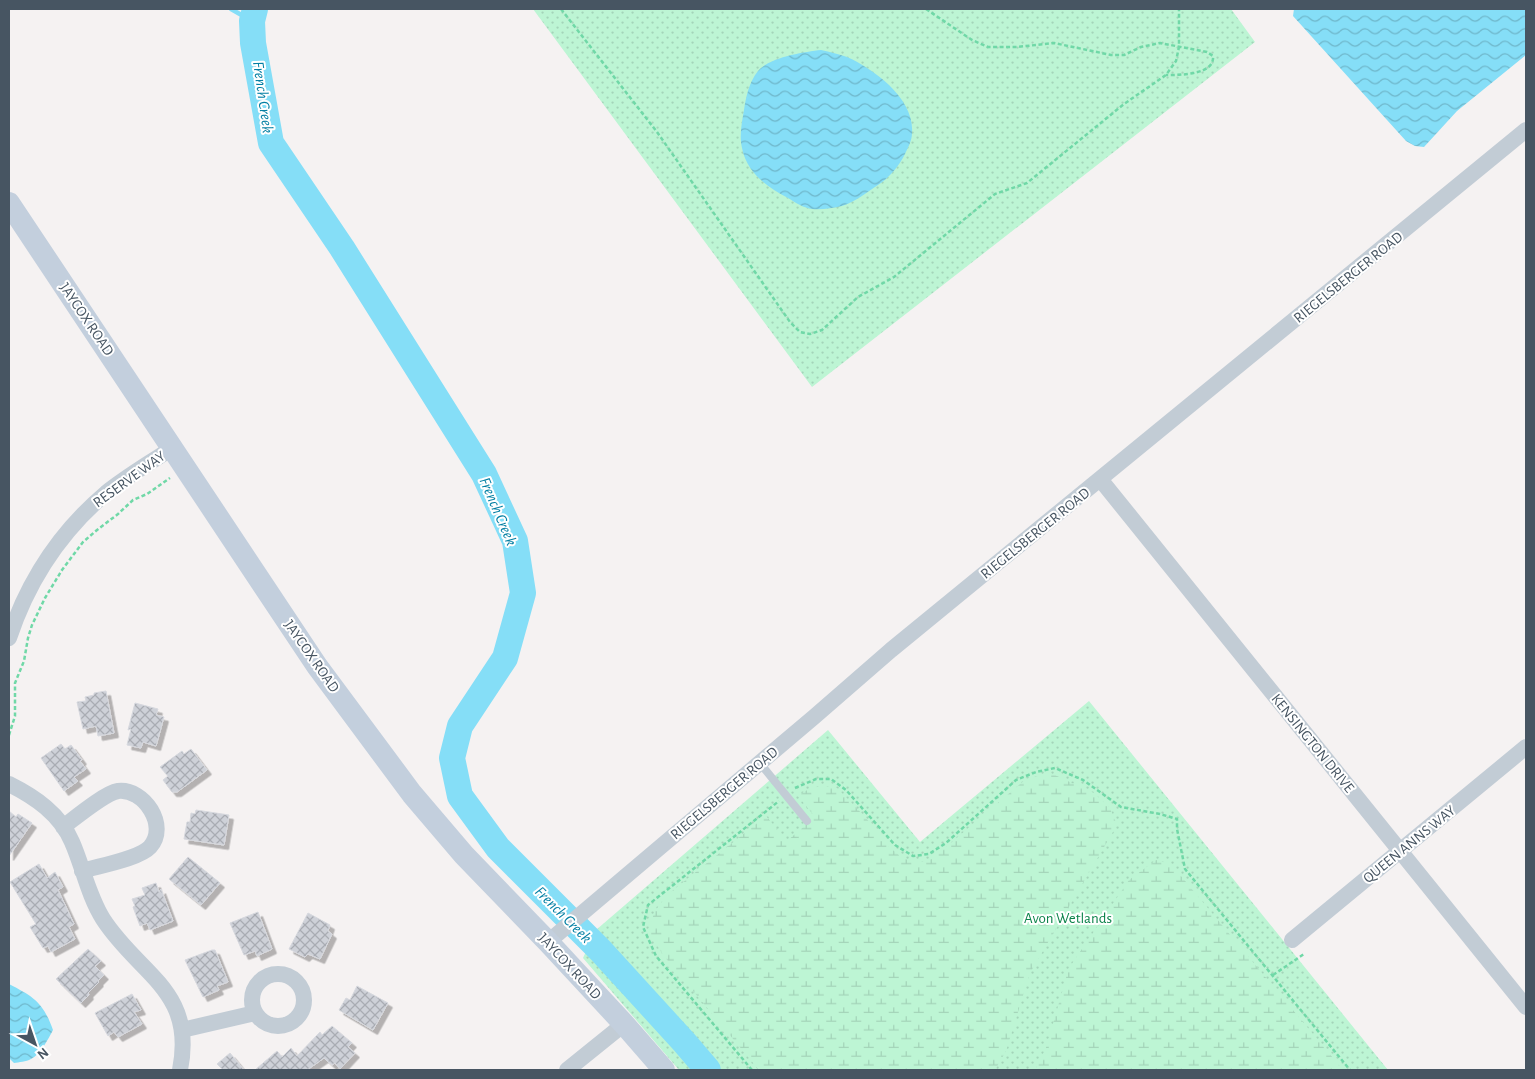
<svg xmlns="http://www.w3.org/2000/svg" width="1535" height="1079" font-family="'Alegreya Sans',sans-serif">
	<defs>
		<pattern id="grass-dots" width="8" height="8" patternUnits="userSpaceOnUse" patternTransform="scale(1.25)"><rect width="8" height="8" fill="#bdf5d4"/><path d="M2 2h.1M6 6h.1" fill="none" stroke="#a4d4b9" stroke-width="1.8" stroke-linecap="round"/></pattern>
		<pattern id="wetland-marsh" width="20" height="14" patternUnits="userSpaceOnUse" patternTransform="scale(1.25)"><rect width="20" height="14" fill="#bdf5d4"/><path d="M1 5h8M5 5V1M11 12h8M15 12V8" fill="none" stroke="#a4d4b9"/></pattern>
		<pattern id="water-waves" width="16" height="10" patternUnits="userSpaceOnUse" patternTransform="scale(1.25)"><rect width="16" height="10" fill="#85def7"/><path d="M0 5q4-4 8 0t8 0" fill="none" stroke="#6fb7cb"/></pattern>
		<pattern id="building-cross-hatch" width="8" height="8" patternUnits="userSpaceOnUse" patternTransform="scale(1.25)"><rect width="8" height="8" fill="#ced1d8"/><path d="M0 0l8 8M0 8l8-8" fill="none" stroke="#a9acb3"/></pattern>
		<filter id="shadow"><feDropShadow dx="4.5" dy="4.5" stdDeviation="0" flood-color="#0004"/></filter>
	</defs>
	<rect width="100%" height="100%" fill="#f5f2f2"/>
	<!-- grass -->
	<path fill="url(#grass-dots)" d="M533,9H1231L1255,42L812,387Z
		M1089,701L1388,1070H679L583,958L596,930L828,730L920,842Z"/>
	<!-- wetland -->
	<path fill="url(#wetland-marsh)" d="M1050,773L1094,793L1110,808L1117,825L1030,973L1006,1051L995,1070H759L663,955L648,930L655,911L667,895L766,816L787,841L815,817L798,796C811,786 821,785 837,788L866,818L889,847L904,859L921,862L932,859L1026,779Z
		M1156,860L1171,864L1343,1070H1035L1046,1048L1069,968L1129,880Z"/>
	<!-- water -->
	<path fill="url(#water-waves)" d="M1294,9H1526V55L1457,111L1424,147L1415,146L1406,141L1293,16Z
		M821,50C830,52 839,54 847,57C874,69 915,99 912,133C912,141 908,147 905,154C899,166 889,178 878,185C867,192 855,202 842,206C833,208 822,210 812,209C804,208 796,203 788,198C767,187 747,173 742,148C739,136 742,122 744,110C746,97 749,82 758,71C770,57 804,52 821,50Z
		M9,984C34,997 43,1002 53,1030C48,1039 41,1054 31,1059C26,1062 19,1062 14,1063L9,1058Z"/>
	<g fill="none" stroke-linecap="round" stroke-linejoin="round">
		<!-- stream -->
		<path stroke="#85def7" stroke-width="4.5" d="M231,9L252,21"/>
		<!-- river -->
		<path stroke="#85def7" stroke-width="26" d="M255,9L252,21L253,43L271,143L342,248L484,474L515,541L523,593L505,658L460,726L452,758L460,796L498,848L601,951L684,1042L708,1070"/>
	</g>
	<!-- building -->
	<path fill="url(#building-cross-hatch)" stroke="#d6d8de" filter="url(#shadow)" d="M106,691L114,733L98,736L96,726L83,729L77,702L86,701L85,697L94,695V693Z
		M135,703L158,709L156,715L164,717L156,746L143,742L141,748L127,745L131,729L128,730Z
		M61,744L65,749L71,745L82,760L80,761L86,769L74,777L78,781L64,791L41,758Z
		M191,749L207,770L177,792H172L163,780L168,776L160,767L182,751L184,754Z
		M196,810L229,815L224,845L184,839L187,822H190L191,813L195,814Z
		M9,811L16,817L18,814L32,823L9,856Z
		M188,857L220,883L201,905L169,879Z
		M39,864L47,878L55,872L63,887L58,890L74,924L69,927L75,939L51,952L48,946L43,948L30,927L36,924L10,882Z
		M156,883L159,892L161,889L173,921L150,930L147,923L140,926L133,907L135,906L132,899L145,895L142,888Z
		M258,912L272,949L257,956L255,951L244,955L230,923Z
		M308,913L330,925L328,931L332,934L320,959L308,954L305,957L289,949Z
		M88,949L101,961L95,966L104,975L98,981L99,982L88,993L89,995L81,1003L56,979Z
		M212,950H215L228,982L217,986L219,990L203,997L185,960Z
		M357,986L388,1003L373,1030L339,1010L346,998L350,1000Z
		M132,994L141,1010L134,1012L142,1024L118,1037L114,1032L108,1036L95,1013Z
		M332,1026L352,1043L348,1047L355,1053L340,1069L335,1063L332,1065L324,1058L307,1070H255L277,1051L282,1057L291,1048L297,1056L320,1032L322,1035Z
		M230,1053L244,1070H223L217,1064Z"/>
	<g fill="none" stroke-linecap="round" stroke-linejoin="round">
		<!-- path -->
		<path stroke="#70d8a7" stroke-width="2.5" stroke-dasharray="4 2.5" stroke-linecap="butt" d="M561,9L657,132L790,322L800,332L810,334L822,330L858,297L894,277L995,194L1027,183L1124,104L1166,75L1176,61L1179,47V9
			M926,9L972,40L988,47H1017L1054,43L1111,55H1124L1141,47L1160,43L1207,52L1213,56C1215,75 1180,75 1166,75
			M9,735L15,716V683L24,661L28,638L32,625L45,598L62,570L83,542L97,530L118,514L133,500L147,494L170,478
			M795,788L816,779H831L846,790L895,845L913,856L929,854L946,843L1016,780L1036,772L1055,768L1083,780L1121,807L1160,814L1177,819V829L1185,869L1350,1070
			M1273,975L1304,954
			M752,1070L656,956L643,927L648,905L779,801"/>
		<!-- lane -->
		<path stroke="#c2ccd5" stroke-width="8" d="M759,762L807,821"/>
		<!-- street -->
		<path stroke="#c2ccd5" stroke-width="16" d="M1100,479L1526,1007
			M9,638C28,581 60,532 106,493C127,476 150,463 172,448
			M9,784C35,797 60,814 72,842C83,867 88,895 103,919C139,975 196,990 180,1070
			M63,827C75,818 105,793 118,791C144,788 169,826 150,847C139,859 98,866 82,871
			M1292,940L1526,747
			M548,942L814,717L891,650L1526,130
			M252 1000a26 26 0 1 1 52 0a26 26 0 1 1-52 0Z
			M182,1030L255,1013
			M567,1070L624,1024"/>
		<!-- secondary -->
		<path stroke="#c3cfdd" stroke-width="22" d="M9,203L317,666L412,794L464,855L548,942L624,1024L664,1070"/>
	</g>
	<g text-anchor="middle" stroke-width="4" stroke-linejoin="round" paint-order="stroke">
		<!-- street labels -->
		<g font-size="15" fill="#475562" stroke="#fff">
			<text transform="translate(1348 277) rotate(-39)" y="5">RIEGELSBERGER ROAD</text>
			<text transform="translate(87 319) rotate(56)" y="5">JAYCOX ROAD</text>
			<text transform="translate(129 479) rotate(-36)" y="5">RESERVE WAY</text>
			<text transform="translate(1035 533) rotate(-39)" y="5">RIEGELSBERGER ROAD</text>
			<text transform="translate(312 656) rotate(55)" y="5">JAYCOX ROAD</text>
			<text transform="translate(1313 743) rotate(51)" y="5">KENSINGTON DRIVE</text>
			<text transform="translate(724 793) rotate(-40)" y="5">RIEGELSBERGER ROAD</text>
			<text transform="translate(1409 844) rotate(-39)" y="5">QUEEN ANNS WAY</text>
			<text transform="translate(570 966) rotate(47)" y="5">JAYCOX ROAD</text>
		</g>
		<!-- park labels -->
		<g font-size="15" fill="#0c834a" stroke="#fff">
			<text x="1068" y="923">Avon Wetlands</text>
		</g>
		<!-- water labels -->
		<g font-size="16" font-style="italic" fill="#037fa3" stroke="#fff">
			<text transform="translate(264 97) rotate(82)" y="6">French Creek</text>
			<text transform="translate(499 511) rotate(67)" y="6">French Creek</text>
			<text transform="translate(564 914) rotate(45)" y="6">French Creek</text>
		</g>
	</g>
	<!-- border -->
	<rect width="1535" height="1079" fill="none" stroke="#475562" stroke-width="20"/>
	<!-- north arrow -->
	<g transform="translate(35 1044) rotate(140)" stroke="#ffffff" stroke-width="4" paint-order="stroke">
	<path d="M0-4L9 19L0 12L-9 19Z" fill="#475562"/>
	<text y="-8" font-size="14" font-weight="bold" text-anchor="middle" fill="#475562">N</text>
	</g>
</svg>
